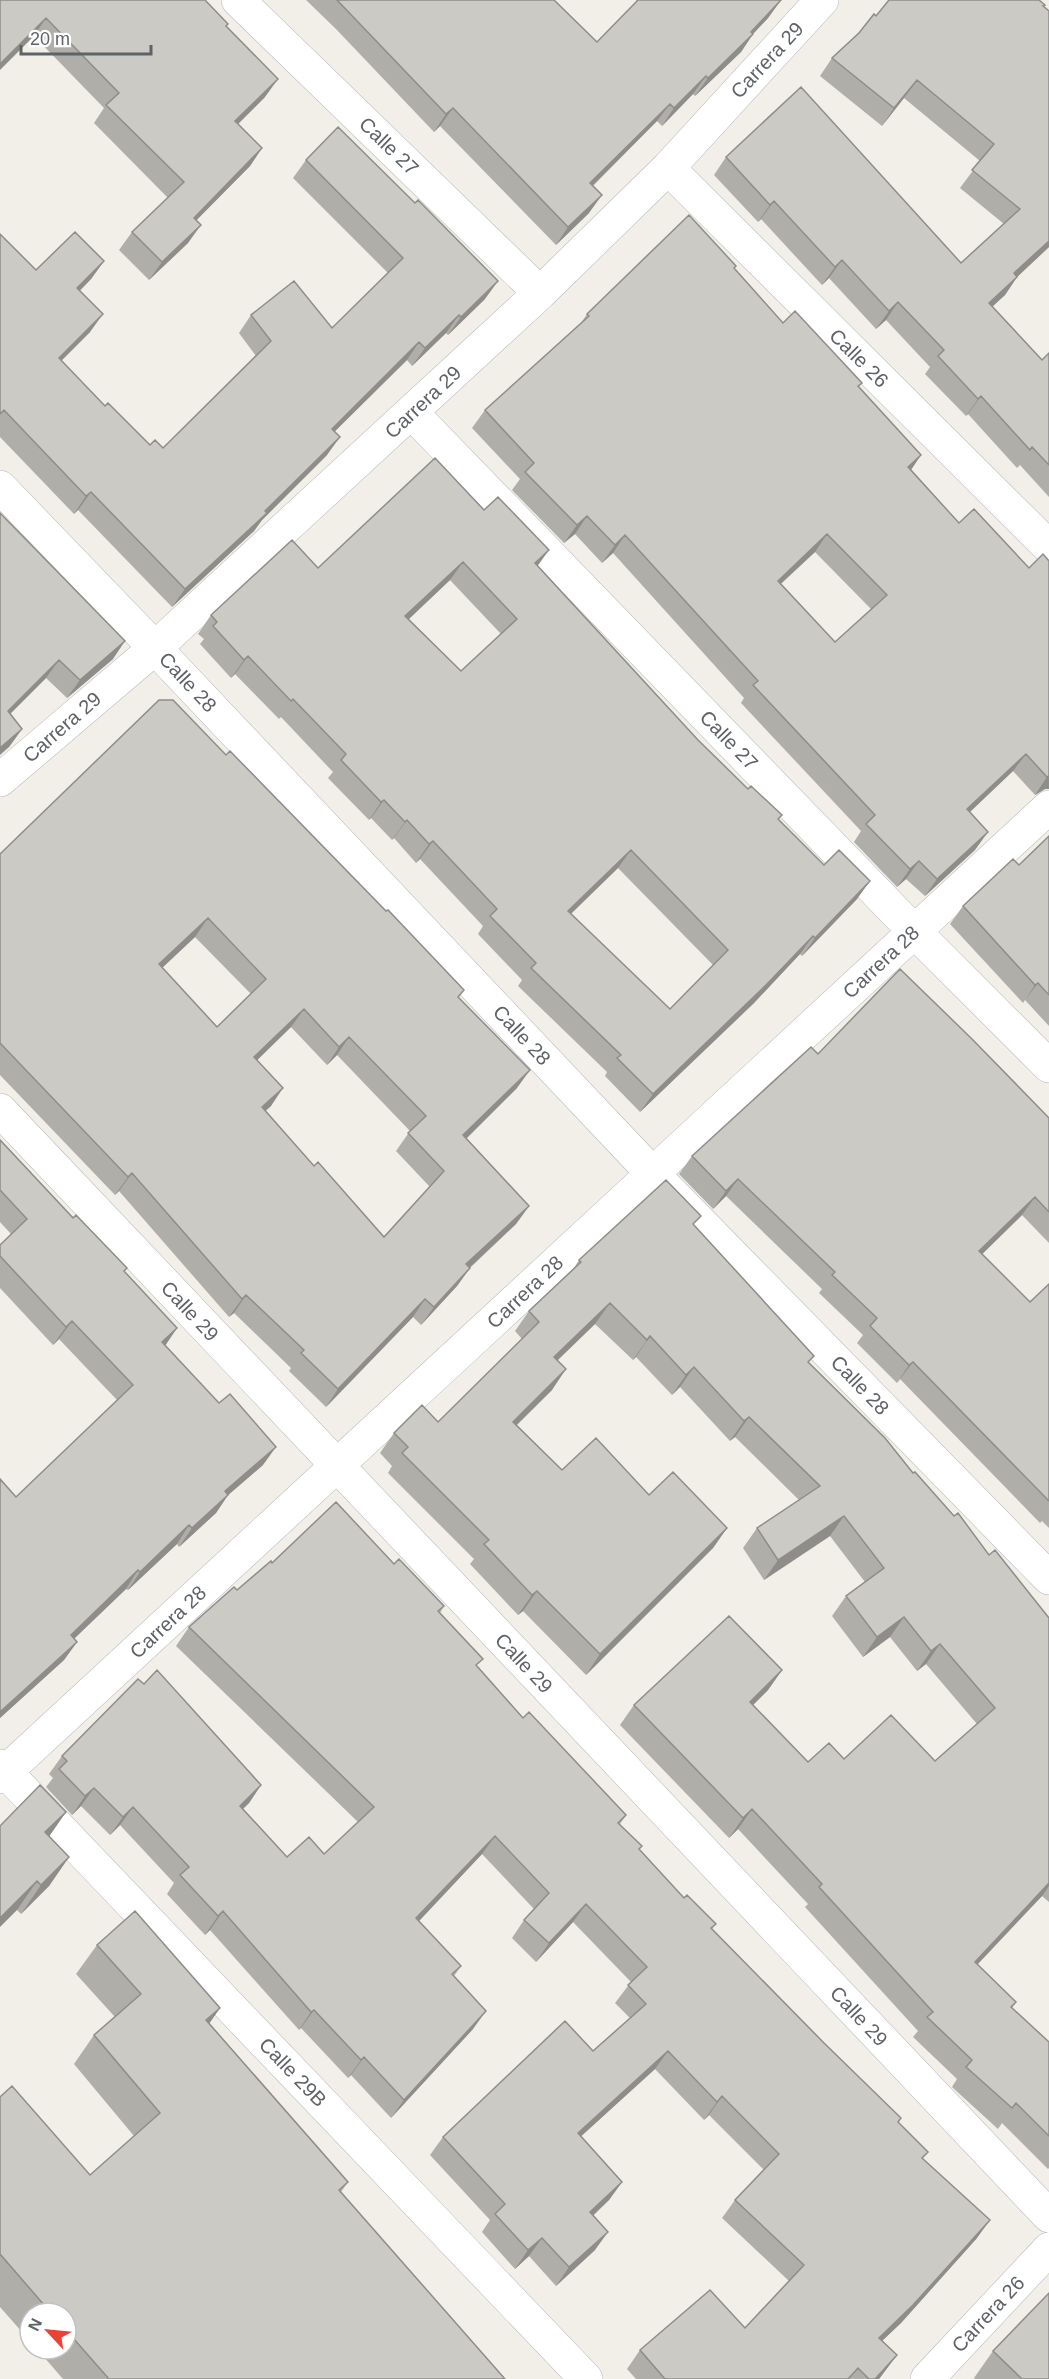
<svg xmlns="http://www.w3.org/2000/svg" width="1049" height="2379" font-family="Helvetica,sans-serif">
	<rect width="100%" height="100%" fill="#f1efe8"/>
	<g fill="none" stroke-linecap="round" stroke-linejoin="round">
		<!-- street casing -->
		<g stroke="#b5b8bc" stroke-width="34">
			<path id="street" d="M238,0L540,293
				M668,168L1049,547
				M412,413L914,931L1049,1066
				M0,487L155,648L653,1174L1049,1578
				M0,780L155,648L540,293L668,168L822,0
				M0,1110L1049,2216
				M0,1766L586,2379
				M927,2379L1049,2249"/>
		</g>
		<!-- secondary casing -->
		<g stroke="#b6babf" stroke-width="34">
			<path id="secondary" d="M0,1777L1049,807"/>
		</g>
		<!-- street -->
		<use href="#street" stroke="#fff" stroke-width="33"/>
		<!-- secondary -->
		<use href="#secondary" stroke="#fff" stroke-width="33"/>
	</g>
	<!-- wall -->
	<path fill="#afaea9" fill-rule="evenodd" d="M0,0L228,24L226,26L265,97L238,124L262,148L250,166L196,220L188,243L149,280L119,250L132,232L168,198L94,123L104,108L34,36Z
		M306,0H554L597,42L637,1L636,0H781L768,18L753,34L741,52L695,96L693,94L662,126L657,121L593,186L589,213L556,245L440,126L434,132L336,29Z
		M1044,6L1049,247L1017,277L1005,295L992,306L1042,360L1049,353V497L1020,465L1017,468L968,414L966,416L925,374L930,367L886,320L876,329L829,278L822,285L761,219L758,222L714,175L726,157L961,263L1004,224L960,188L980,161L904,98L882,126L820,76L832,58L876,16Z
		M306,160L485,299L448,335L446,333L412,366L407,360L334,432L327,455L262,520L254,531L172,607L78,510L74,514L0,437V234L36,270L104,261L91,279L80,291L90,332L61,361L105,406L150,445L163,448L256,356L239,333L251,315L332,328L388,273L293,178Z
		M734,269L783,323L862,383L859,387L921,455L911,469L959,523L1029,568L1049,561V789H1045L1035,795L1013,771L970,812L975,850L925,896L906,879L897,887L854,842L861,831L741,703L744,698L613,553L602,563L575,534L564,543L512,490L520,479L472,428L485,410L581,323L587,314ZM815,552L871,609L835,642L781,584Z
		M435,458L538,566L698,740L857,899L802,956L800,954L754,1003L640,1112L605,1076L607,1072L518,986L522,980L478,934L483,926L420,859L416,863L394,838L392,840L371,818L369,820L328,778L333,772L281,717L279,719L235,674L231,678L200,644L204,639L198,634L211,615L318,568ZM450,580L501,634L461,671L409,619ZM618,868L713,965L670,1009L571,914Z
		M0,513L113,659L67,698L46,678L10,714L22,729L9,747Z
		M159,700L459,998L517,1088L466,1138L529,1206L516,1224L470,1268L457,1286L421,1325L413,1317L326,1407L289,1371L291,1368L234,1313L229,1317L119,1191L115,1195L0,1075V854ZM195,937L251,994L217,1027L162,968ZM291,1027L327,1065L337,1055L410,1131L396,1151L430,1187L384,1237L314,1166L265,1111L271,1106L257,1060Z
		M1049,836V1026L1025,1000L1023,1003L950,924L963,906L1019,865Z
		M818,1054L1049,1118V1243L1022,1215L982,1254L1030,1302L1049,1284V1528L1042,1521L1040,1523L900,1379L897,1383L857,1343L863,1335L819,1293L822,1289L726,1196L713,1209L679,1174L692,1156Z
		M0,1139L177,1328L165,1345L263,1465L228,1495L216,1513L179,1547L177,1544L128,1590L126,1589L74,1639L77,1642L64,1660L0,1718V1479L16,1497L117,1400L59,1339L53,1345L0,1288V1245L11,1234L0,1222Z
		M694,1226L809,1363L1049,1618V1902L1042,1896L977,1964L1016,2002L1012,2008L1049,2042V2168L1048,2169L1002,2123L998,2129L952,2087L957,2079L913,2037L918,2031L805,1907L808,1904L738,1829L729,1838L620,1725L634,1705L782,1670L768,1690L753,1705L808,1762L844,1759L935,1761L977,1724L926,1664L917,1671L890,1637L863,1657L832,1616L846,1596L865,1582L830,1536L764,1580L743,1548L757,1528L799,1500L735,1437L730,1441L680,1387L672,1395L636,1357L633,1360L595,1324L558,1360L552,1390L517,1425L562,1470L649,1495L727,1528L713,1548L586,1675L523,1611L518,1615L470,1564L474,1559L388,1473L392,1466L380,1453L394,1433L438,1422L522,1339L515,1331L529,1311L574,1268L579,1260Z
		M272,1563L394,1564L444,1606L440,1613L477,1667L523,1718L626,1815L620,1824L639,1850L684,1898L716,1924L712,1929L898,2122L977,2238L901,2323L882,2341L897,2355L879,2379H636L627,2369L640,2350L745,2328L789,2281L722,2218L735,2200L764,2170L709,2115L704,2120L655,2069L581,2136L622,2182L609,2200L593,2216L595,2250L556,2286L529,2256L515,2269L482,2232L490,2220L430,2155L443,2137L593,2051L630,2018L615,2003L631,1982L573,1922L536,1962L512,1938L524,1920L534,1909L482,1854L419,1921L461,1966L454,1976L473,2029L391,2118L351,2075L348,2078L301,2028L299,2030L210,1930L205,1935L167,1894L174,1883L120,1825L110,1835L81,1806L72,1815L46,1787L53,1778L49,1774L62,1756L144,1684L261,1785L249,1803L243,1809L287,1857L324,1854L358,1822L176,1646L189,1627Z
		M66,1812L49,1836L69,1857L49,1886L21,1914L17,1910L0,1826Z
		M97,1945L220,2008L209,2023L348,2182L341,2192L505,2379H63L37,2349H66V2313H30V2341L0,2307V2097L90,2175L134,2136L74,2064L94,2035L115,2017L76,1974Z
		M993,2351L1049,2379H975L974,2378Z"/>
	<!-- shaded-wall -->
	<path fill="#8f8d8a" d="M781,0L768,18L753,34L741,52L695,96L708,78Z
		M46,18L34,36L0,70V64Z
		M706,76L693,94L662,126L674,108Z
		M278,79L265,97L222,140L235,121Z
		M917,80L904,98L882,126L894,108Z
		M670,104L657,121L577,201L590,183Z
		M453,108L440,126L434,132L446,114Z
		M262,148L250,166L181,236L194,218Z
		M602,195L589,213L556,245L568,227Z
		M774,201L761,219L758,222L770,205Z
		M201,225L188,243L149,280L162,262Z
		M1049,241V247L1002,291L1014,273Z
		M842,260L829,278L822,285L835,267Z
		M104,261L91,279L64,306L77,288Z
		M1017,277L1005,295L977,321L989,303Z
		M498,281L485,299L448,335L461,317Z
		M898,302L886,320L876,329L889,311Z
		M103,314L90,332L46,376L59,358Z
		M459,315L446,333L412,366L425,348Z
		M419,342L407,360L319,447L332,429Z
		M981,396L968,414L966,416L978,399Z
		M340,437L327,455L262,520L254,531L172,607L185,589L265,511Z
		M921,455L909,473L908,467Z
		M91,492L78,510L74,514L86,496Z
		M587,516L575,534L564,543L577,525Z
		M827,534L815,552L765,598L778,581Z
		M625,535L613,553L602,563L615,545Z
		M549,550L536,568L535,563Z
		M463,562L450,580L393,634L405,616Z
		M125,641L113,659L67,698L80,680Z
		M248,656L235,674L231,678L244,660Z
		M59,660L46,678L0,724L8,711Z
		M22,729L9,747L0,755V748Z
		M1026,754L1013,771L954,827L967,809Z
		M1049,776V789H1045L1035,795L1047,777Z
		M384,800L371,818L369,820L381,802Z
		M407,820L394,838L392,840L405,822Z
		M988,832L975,850L925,896L937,879Z
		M433,841L420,859L416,863L429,844Z
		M631,850L618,868L555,929L568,911Z
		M919,861L906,879L897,887L910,869Z
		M870,881L857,899L802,956L815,938Z
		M208,918L195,937L146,983L159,964Z
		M813,936L800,954L754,1003L640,1112L653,1094Z
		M1038,983L1025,1000L1023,1003L1035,985Z
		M304,1009L291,1027L242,1075L254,1057Z
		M349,1037L337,1055L327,1065L339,1047Z
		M530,1070L517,1088L451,1154L463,1135Z
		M283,1088L271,1106L249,1126L262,1107Z
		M132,1173L119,1191L115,1195L128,1177Z
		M738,1179L726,1196L713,1209L726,1191Z
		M1035,1197L1022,1215L967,1269L979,1251Z
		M529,1206L516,1224L454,1282L466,1264Z
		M470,1268L457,1286L421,1325L434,1307Z
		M246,1295L234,1313L229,1317L242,1299Z
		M425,1299L413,1317L326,1407L338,1389Z
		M610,1303L595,1324L540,1377L554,1357Z
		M72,1321L59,1339L53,1345L66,1327Z
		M177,1328L165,1346L162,1342Z
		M650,1336L636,1357L633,1360L647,1340Z
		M913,1362L900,1379L897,1383L909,1365Z
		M694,1367L680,1387L672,1395L686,1375Z
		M566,1369L552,1390L499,1442L513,1422Z
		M749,1417L735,1437L730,1441L744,1421Z
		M276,1447L263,1465L212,1509L225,1491Z
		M228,1495L216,1513L179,1547L192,1528Z
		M844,1516L830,1536L764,1580L778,1560Z
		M189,1525L177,1544L128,1590L140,1572Z
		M727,1528L713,1548L586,1675L600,1654Z
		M138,1570L126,1589L58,1654L71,1635Z
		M537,1591L523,1611L518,1615L532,1595Z
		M904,1617L890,1637L863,1657L877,1637Z
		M77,1642L64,1660L0,1718V1712Z
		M940,1644L926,1664L917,1671L931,1651Z
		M782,1670L768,1690L736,1722L750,1702Z
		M261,1785L249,1803L227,1824L240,1806Z
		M94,1788L81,1806L72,1815L85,1796Z
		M133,1807L120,1825L110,1835L123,1817Z
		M752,1809L738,1829L729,1838L743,1818Z
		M66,1812L46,1841L45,1832Z
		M495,1836L482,1854L404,1937L416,1918Z
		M69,1857L49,1886L21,1914L41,1885Z
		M37,1881L17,1910L0,1927V1918Z
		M1049,1883V1886L1042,1896L961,1982L975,1962Z
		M586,1904L573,1922L536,1962L549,1943Z
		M223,1911L210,1930L205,1935L218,1916Z
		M220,2008L200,2037L206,2020Z
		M314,2010L301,2028L299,2030L311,2012Z
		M486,2011L473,2029L391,2118L404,2100Z
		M668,2051L655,2069L565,2151L578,2133Z
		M364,2057L351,2075L348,2078L361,2060Z
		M722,2096L709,2115L704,2120L717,2102Z
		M622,2182L609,2200L577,2230L590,2212Z
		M990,2220L977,2238L901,2323L866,2356L879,2338Z
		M608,2232L595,2250L556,2286L569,2267Z
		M542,2238L529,2256L515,2269L528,2250Z
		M897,2355L879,2379H875Z"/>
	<!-- building -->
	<path fill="#cccac5" stroke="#8f8d8a" stroke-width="1.5" fill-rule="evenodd" d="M0,0H205L228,24L226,26L278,79L235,121L262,148L194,218L201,225L162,262L132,232L184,182L106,105L119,93L46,18L0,64Z
		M337,0H554L597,42L638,0H781L751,32L753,34L708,78L706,76L674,108L670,104L590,183L602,195L568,227L453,108L446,114Z
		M889,0H1039L1045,5L1043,6L1049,11V241L1014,273L1017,277L989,303L1042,360L1049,353V465L1032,447L1030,450L981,396L978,399L938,356L944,350L898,302L889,311L842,260L835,267L774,201L770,205L726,157L801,87L961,263L1020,209L972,170L994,144L917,80L894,108L832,58L859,33L874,14L876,16Z
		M338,127L415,203L418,200L498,281L461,317L459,315L425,348L419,342L332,429L340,437L265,511L267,513L185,589L91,492L86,496L4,410L0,414V234L36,270L75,232L104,261L77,288L103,314L59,358L105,406L108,403L150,445L155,440L163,448L271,341L251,315L294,281L332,328L403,258L306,160Z
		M689,215L736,266L734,268L783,323L795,311L862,383L858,386L921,455L908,467L959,523L974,509L1029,568L1043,554L1049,561V776L1047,777L1026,754L967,809L988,832L937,879L919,861L910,869L866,824L875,815L753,685L758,681L625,535L615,545L587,516L577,525L525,472L534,463L485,410L589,316L587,314ZM827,534L887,595L835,642L778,581Z
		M435,458L484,510L498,497L549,550L535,563L698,740L748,789L751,786L782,815L778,819L824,865L839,850L870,881L815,938L813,936L766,985L653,1094L617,1058L621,1055L531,968L536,963L490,916L497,909L433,841L429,844L407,820L405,822L384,800L381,802L341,760L346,754L293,699L291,701L248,656L244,660L213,626L217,622L211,615L292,540L318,568ZM463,562L517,619L461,671L405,616ZM631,850L728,950L670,1009L568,911Z
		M0,513L125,641L80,680L59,660L8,711L22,729L0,748Z
		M159,700H173L226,755L230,751L386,911L388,910L464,990L458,997L530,1070L463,1135L529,1206L466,1264L470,1268L434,1307L425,1299L338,1389L301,1353L304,1350L246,1295L242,1299L132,1173L128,1177L0,1043V854ZM208,918L266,979L217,1027L159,964ZM304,1009L339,1047L349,1037L426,1116L408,1133L444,1171L384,1237L318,1162L314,1166L262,1107L283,1088L254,1057Z
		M1049,836V995L1038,983L1035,985L963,906L1013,859L1019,865Z
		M900,969L972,1039L1049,1118V1212L1035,1197L979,1251L1030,1302L1049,1284V1501L913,1362L909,1365L870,1326L877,1318L832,1275L835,1272L738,1179L726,1191L692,1156L811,1047L818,1054Z
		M0,1140L73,1218L76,1215L127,1268L124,1271L177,1328L162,1342L219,1403L230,1394L276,1447L225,1491L228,1495L192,1528L189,1525L140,1572L138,1570L71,1635L77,1642L0,1712V1479L16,1497L133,1385L72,1321L66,1327L0,1256V1245L27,1219L0,1190Z
		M666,1180L701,1216L693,1224L814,1356L808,1362L885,1438L913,1473L915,1472L954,1516L958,1513L989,1555L995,1550L1049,1618V1883L975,1962L1016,2002L1011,2007L1049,2042V2136L1016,2103L1012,2108L966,2067L972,2060L927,2017L933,2012L819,1887L822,1884L752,1809L743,1818L634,1705L729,1616L782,1670L750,1702L808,1762L829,1743L844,1759L891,1715L935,1761L995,1708L940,1644L931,1651L904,1617L877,1637L846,1596L884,1568L844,1516L778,1560L757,1528L820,1486L749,1417L744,1421L694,1367L686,1375L650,1336L647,1340L610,1303L554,1357L566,1369L513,1422L562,1470L596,1438L649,1495L673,1472L727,1528L600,1654L537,1591L532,1595L484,1544L489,1540L402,1453L408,1447L394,1433L422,1405L438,1422L539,1322L529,1311L581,1262L579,1260Z
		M336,1502L394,1564L399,1559L444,1606L438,1611L483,1659L476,1665L523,1718L529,1712L626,1815L618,1823L642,1846L639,1849L684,1898L687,1895L716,1924L711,1928L823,2042L901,2118L898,2122L928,2152L922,2158L990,2220L913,2305L879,2338L897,2355L875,2379H869L858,2368L848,2379H665L640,2350L710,2290L745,2328L804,2265L735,2200L779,2154L722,2096L717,2102L668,2051L578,2133L622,2182L590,2212L608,2232L569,2267L542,2238L528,2250L495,2214L505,2204L443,2137L565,2021L593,2051L646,2004L628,1985L647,1967L586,1904L549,1943L524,1920L549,1893L495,1836L416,1918L461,1966L452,1974L486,2011L404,2100L364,2057L361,2060L314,2010L311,2012L223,1911L218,1916L180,1875L189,1867L133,1807L123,1817L94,1788L85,1796L59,1769L67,1761L62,1756L138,1679L144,1684L157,1670L261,1785L240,1806L287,1857L309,1837L324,1854L374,1807L189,1627L234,1587L237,1590L271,1561L272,1563Z
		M40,1785L66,1812L45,1832L69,1857L41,1885L37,1881L0,1918V1826Z
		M135,1911L220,2008L206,2020L348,2182L339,2190L505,2379H109L66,2330V2313H51L0,2254V2097L12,2086L90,2175L160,2113L94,2035L141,1994L97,1945Z
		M1049,2293V2379H1022L993,2351Z"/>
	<g text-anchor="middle" stroke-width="4.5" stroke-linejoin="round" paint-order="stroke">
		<!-- street labels -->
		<g font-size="20" fill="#5f6368" stroke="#fff">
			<text transform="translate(767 60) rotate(-47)" y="7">Carrera 29</text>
			<text transform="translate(389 146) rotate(44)" y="7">Calle 27</text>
			<text transform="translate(859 358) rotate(45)" y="7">Calle 26</text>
			<text transform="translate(423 402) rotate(-43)" y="7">Carrera 29</text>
			<text transform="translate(188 682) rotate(47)" y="7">Calle 28</text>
			<text transform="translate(62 727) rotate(-41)" y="7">Carrera 29</text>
			<text transform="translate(729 740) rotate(46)" y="7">Calle 27</text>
			<text transform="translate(881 962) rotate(-43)" y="7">Carrera 28</text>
			<text transform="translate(522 1035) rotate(47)" y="7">Calle 28</text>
			<text transform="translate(525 1292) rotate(-43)" y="7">Carrera 28</text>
			<text transform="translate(190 1311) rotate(47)" y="7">Calle 29</text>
			<text transform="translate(860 1385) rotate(46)" y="7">Calle 28</text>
			<text transform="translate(168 1622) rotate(-43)" y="7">Carrera 28</text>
			<text transform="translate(524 1663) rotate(47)" y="7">Calle 29</text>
			<text transform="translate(859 2016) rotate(47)" y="7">Calle 29</text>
			<text transform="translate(293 2072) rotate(46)" y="7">Calle 29B</text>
			<text transform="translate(988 2314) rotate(-47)" y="7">Carrera 26</text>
		</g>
	</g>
	<!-- north arrow -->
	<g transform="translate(48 2331) rotate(296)"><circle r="28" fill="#ffffff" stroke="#bfc1c3" stroke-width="1.5"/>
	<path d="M0-4.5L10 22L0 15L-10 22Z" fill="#ea4335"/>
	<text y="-9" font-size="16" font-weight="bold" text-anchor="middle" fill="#5f6368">N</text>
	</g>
	<!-- scale -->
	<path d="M21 45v9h130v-9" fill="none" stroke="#5f6368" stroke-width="3"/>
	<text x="30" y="45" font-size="18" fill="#5f6368" stroke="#ffffff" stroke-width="4.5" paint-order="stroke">20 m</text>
</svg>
